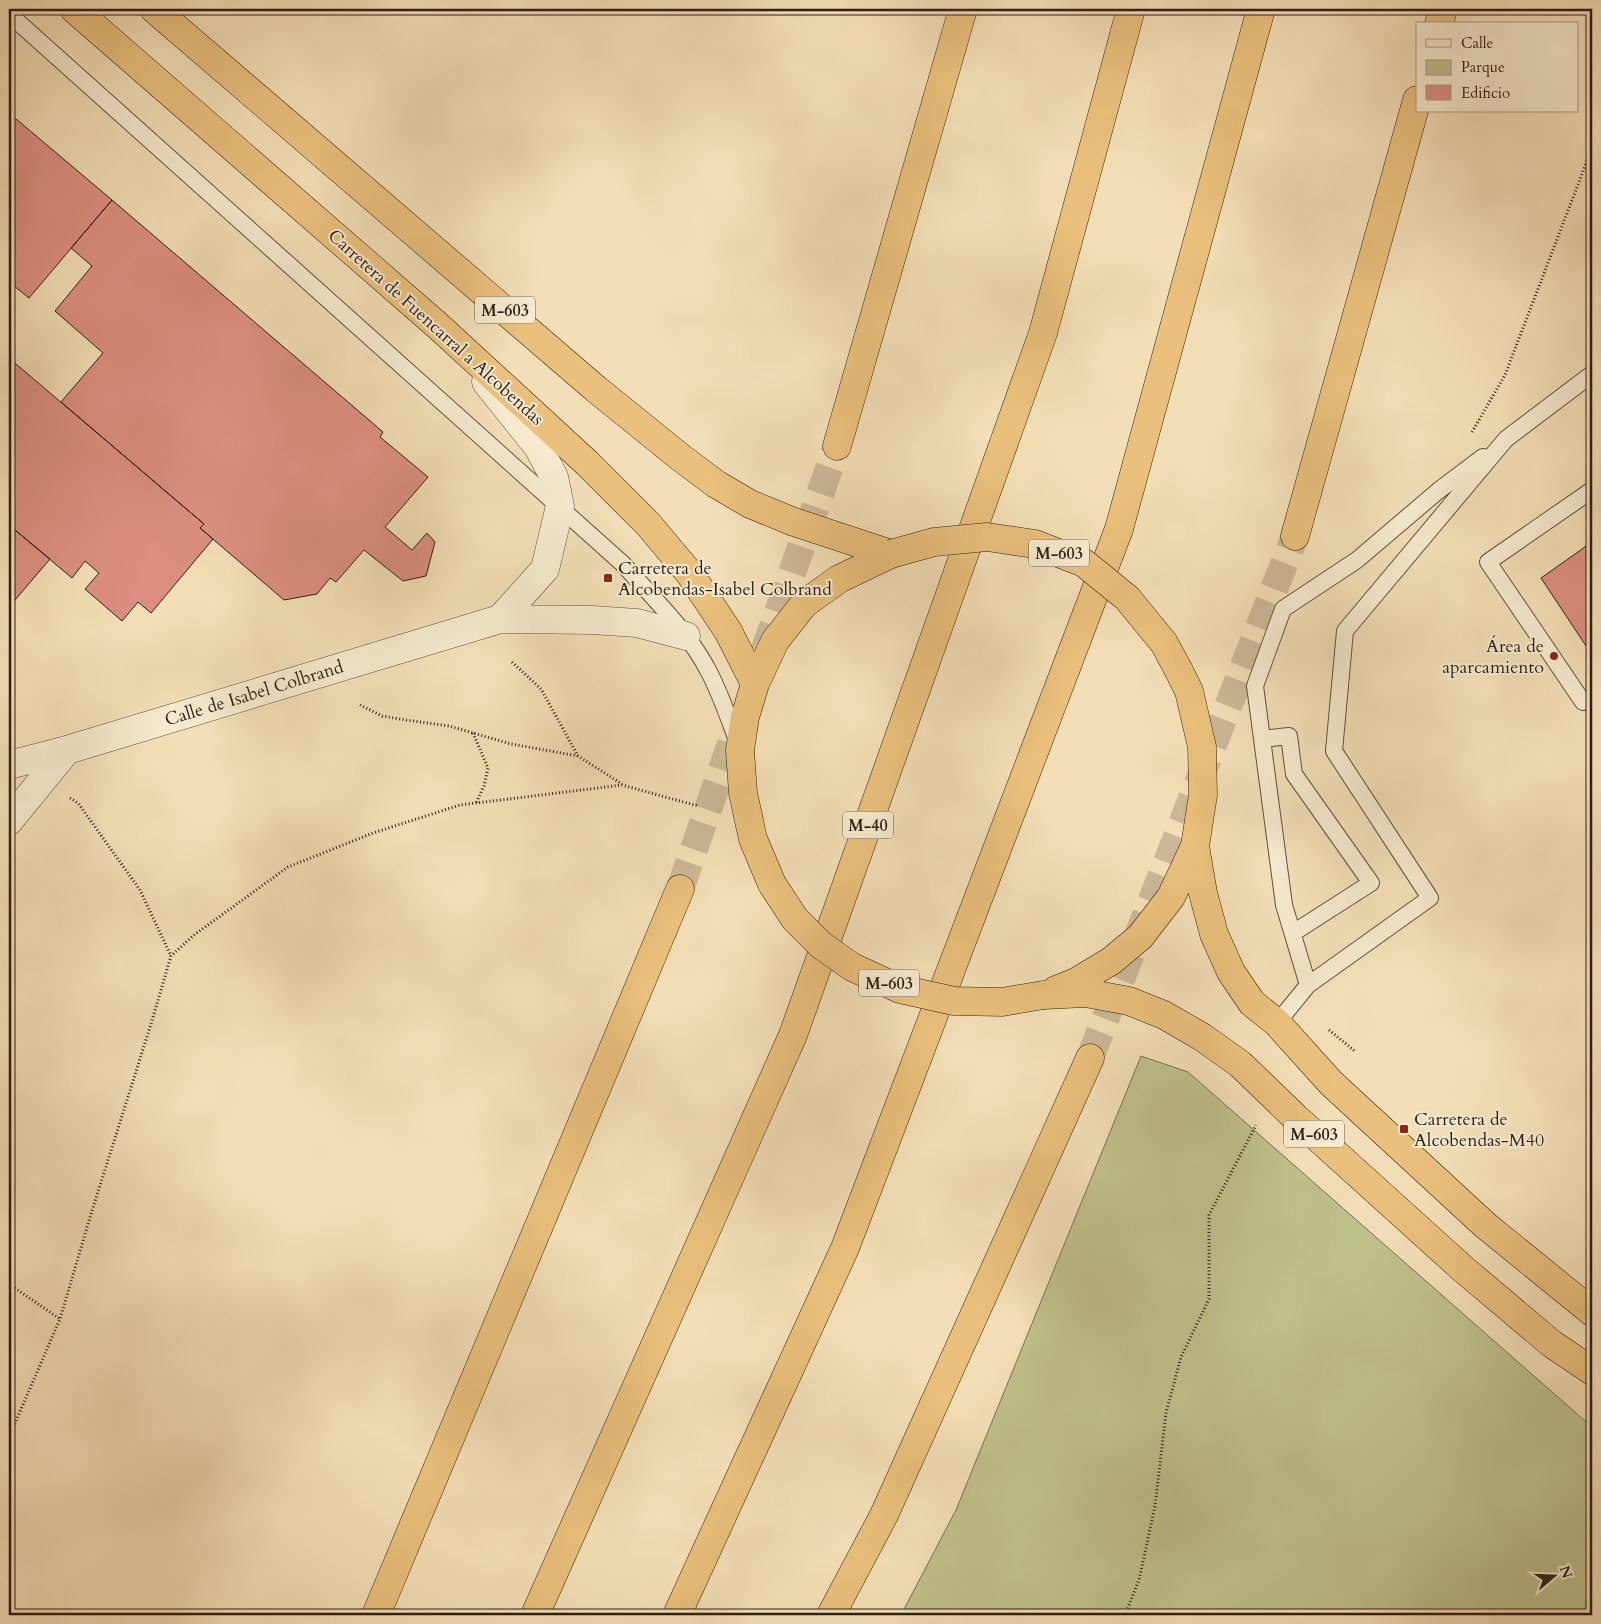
<svg xmlns="http://www.w3.org/2000/svg" width="1601" height="1624" font-family="Cardo,serif">
	<rect width="100%" height="100%" fill="#f3dfb7"/>
	<filter id="stains"><feTurbulence type="fractalNoise" baseFrequency=".004" numOctaves="4"/><feColorMatrix values="0 0 0 0 .2 0 0 0 0 .09 0 0 0 0 .02 0 0 0 .5 -.17"/></filter>
	<radialGradient id="worn" r=".72"><stop offset=".6" stop-color="#630" stop-opacity="0"/><stop offset="1" stop-color="#630" stop-opacity=".3"/></radialGradient>
	<!-- green -->
	<path fill="#bfc18c" stroke="#777051" d="M1141,1056L1188,1072L1592,1427V1615H901L956,1510Z"/>
	<!-- building -->
	<path fill="#dc8f80" stroke="#2f1e16" d="M9,113L112,200L29,298L9,282Z
		M112,200L383,432L380,437L428,477L385,527L412,550L427,533L435,542L426,576L403,581L364,550L336,582L330,578L317,594L284,600L200,528L204,524L61,402L103,353L55,311L92,266L71,248Z
		M9,358L204,524L200,528L213,539L151,613L138,602L122,621L85,589L99,573L85,561L72,578L9,525Z
		M9,525L50,559L9,607Z
		M1592,542V655L1541,578Z"/>
	<g fill="none" stroke-linecap="round" stroke-linejoin="round">
		<!-- highway-tunnel -->
		<path stroke="#ccb897" stroke-width="28" stroke-dasharray="28 14" stroke-linecap="butt" d="M764,652L837,446
			M680,889L739,721
			M1090,1058L1295,536"/>
		<!-- lane casing -->
		<g stroke="#604e3e" stroke-width="18">
			<path id="lane" d="M9,14L623,564C653,598 688,631 709,672C721,695 729,719 738,743
				M1583,702L1488,562L1592,490
				M1262,739L1289,736L1294,774L1371,883L1293,933
				M1308,985L1430,898L1334,751L1345,631L1506,439L1592,374
				M1277,1023L1308,985L1284,905L1255,686L1283,609L1357,560L1438,491L1483,457"/>
		</g>
		<!-- street casing -->
		<g stroke="#604e3e" stroke-width="29">
			<path id="street" d="M486,382L538,447L554,477L560,506L545,569L500,619
				M9,765L67,750L500,619L592,620L637,623L686,636
				M9,821L67,750"/>
		</g>
		<!-- highway casing -->
		<g stroke="#2f1e16" stroke-width="29">
			<path id="highway" d="M74,9L437,325L587,463L648,524L690,574L728,631L755,684
				M154,9L596,389L680,457L716,484L750,504L794,522L891,554
				M1439,24L1443,9
				M837,446L963,9
				M1295,536L1417,100
				M1195,846L1203,893L1214,934L1231,972L1252,1003L1277,1023L1331,1083L1485,1225L1592,1312
				M772,884L753,839L743,793L740,750L745,717L755,684L775,641L804,604L839,579L891,554
				M1056,990L1076,982L1111,961L1140,937L1171,897L1195,846L1203,795L1202,747L1189,691L1179,671
				M1043,995L1086,993L1129,1001L1164,1015L1202,1037L1240,1064L1296,1118L1462,1268L1552,1344L1592,1371
				M376,1615L680,889
				M535,1615L793,1035L1043,333L1131,9
				M677,1615L845,1248L1119,529L1261,9
				M831,1615L884,1515L1090,1058"/>
		</g>
		<!-- path -->
		<path stroke="#2f1e16" stroke-width="3" stroke-dasharray="1 2.5" stroke-linecap="butt" d="M1472,432L1505,375L1592,148
			M512,662L541,689L578,756L622,784
			M360,705L382,716L406,720L449,726L511,744L578,756
			M473,733L488,768L484,786L476,803
			M70,798L78,803L140,890L171,956
			M1329,1030L1356,1052
			M9,1284L60,1319
			M9,1437L60,1319L91,1214L151,1024L171,956L194,935L288,867L373,833L460,805L622,785L698,806
			M1125,1615L1139,1580L1155,1506L1166,1413L1181,1357L1209,1299V1215L1256,1125"/>
		<!-- lane -->
		<use href="#lane" stroke="#f7ead0" stroke-width="16"/>
		<!-- street -->
		<use href="#street" stroke="#f7ead0" stroke-width="28"/>
		<!-- highway -->
		<use href="#highway" stroke="#eac07c" stroke-width="28"/>
		<!-- highway-bridge casing -->
		<g stroke="#2f1e16" stroke-width="29" stroke-linecap="butt">
			<path id="highway-bridge" d="M891,554L934,542L987,537L1035,544L1084,563L1127,598L1164,643L1179,671
				M772,884L795,919L821,945L852,967L900,989L954,1001L1002,1002L1043,995"/>
		</g>
		<!-- highway-bridge -->
		<use href="#highway-bridge" stroke="#eac07c" stroke-width="28"/>
	</g>
	<!-- markers -->
	<g fill="#8f2418" stroke="#f7ead0" stroke-width="2">
		<rect x="603" y="573" width="10" height="10" rx="2.5"/>
		<circle cx="1554" cy="656" r="5"/>
		<rect x="1399" y="1124" width="10" height="10" rx="2.5"/>
	</g>
	<g text-anchor="middle" stroke-width="4" stroke-linejoin="round" paint-order="stroke">
		<!-- shield labels -->
		<g fill="#f7ead0" stroke="#6b5b4e" stroke-width="1">
			<rect x="475" y="296.5" width="60" height="27" rx="4"/>
			<rect x="1029" y="539.5" width="60" height="27" rx="4"/>
			<rect x="843" y="811.5" width="50" height="27" rx="4"/>
			<rect x="859" y="969.5" width="60" height="27" rx="4"/>
			<rect x="1284" y="1120.5" width="60" height="27" rx="4"/>
		</g>
		<g font-size="16" font-weight="bold" fill="#2f1e16">
			<text x="505" y="316">M-603</text>
			<text x="1059" y="559">M-603</text>
			<text x="868" y="831">M-40</text>
			<text x="889" y="989">M-603</text>
			<text x="1314" y="1140">M-603</text>
		</g>
		<!-- street labels -->
		<g font-size="18" fill="#2f1e16" stroke="#f7ead0">
			<text transform="translate(436 327) rotate(42)" y="6">Carretera de Fuencarral a Alcobendas</text>
			<text transform="translate(254 693) rotate(-17)" y="6">Calle de Isabel Colbrand</text>
		</g>
		<!-- poi labels -->
		<g font-size="18" fill="#2f1e16" stroke="#f7ead0" text-anchor="start">
			<text x="618" y="574">Carretera de<tspan x="618" dy="21">Alcobendas-Isabel Colbrand</tspan></text>
			<text x="1544" y="652" text-anchor="end">Área de<tspan x="1544" dy="21">aparcamiento</tspan></text>
			<text x="1414" y="1125">Carretera de<tspan x="1414" dy="21">Alcobendas-M40</tspan></text>
		</g>
	</g>
	<!-- margin -->
	<rect width="1601" height="1624" fill="none" stroke="#f3dfb7" stroke-width="30"/>
	<rect x="10" y="10" width="1581" height="1604" fill="none" stroke="#2f1e16" stroke-width="2.5"/>
	<rect x="15" y="15" width="1571" height="1594" fill="none" stroke="#2f1e16"/>
	<!-- legend -->
	<rect x="1416" y="22" width="162" height="90" fill="#f7ead0" stroke="#a79886"/>
	<rect x="1426" y="39" width="25" height="8" fill="#f7ead0" stroke="#a79886"/>
	<text x="1461" y="48" font-size="15" fill="#2f1e16">Calle</text>
	<rect x="1426" y="60" width="25" height="15" fill="#bfc18c" stroke="#a79886"/>
	<text x="1461" y="72" font-size="15" fill="#2f1e16">Parque</text>
	<rect x="1426" y="85" width="25" height="15" fill="#dc8f80" stroke="#a79886"/>
	<text x="1461" y="98" font-size="15" fill="#2f1e16">Edificio</text>
	<!-- north arrow -->
	<g transform="translate(1554 1576) rotate(71)" stroke="#f7ead0" stroke-width="4" paint-order="stroke">
	<path d="M0-4L9 19L0 12L-9 19Z" fill="#2f1e16"/>
	<text y="-8" font-size="14" font-weight="bold" text-anchor="middle" fill="#2f1e16">N</text>
	</g>
	<rect width="100%" height="100%" filter="url(#stains)"/>
	<rect width="100%" height="100%" fill="url(#worn)"/>
</svg>
